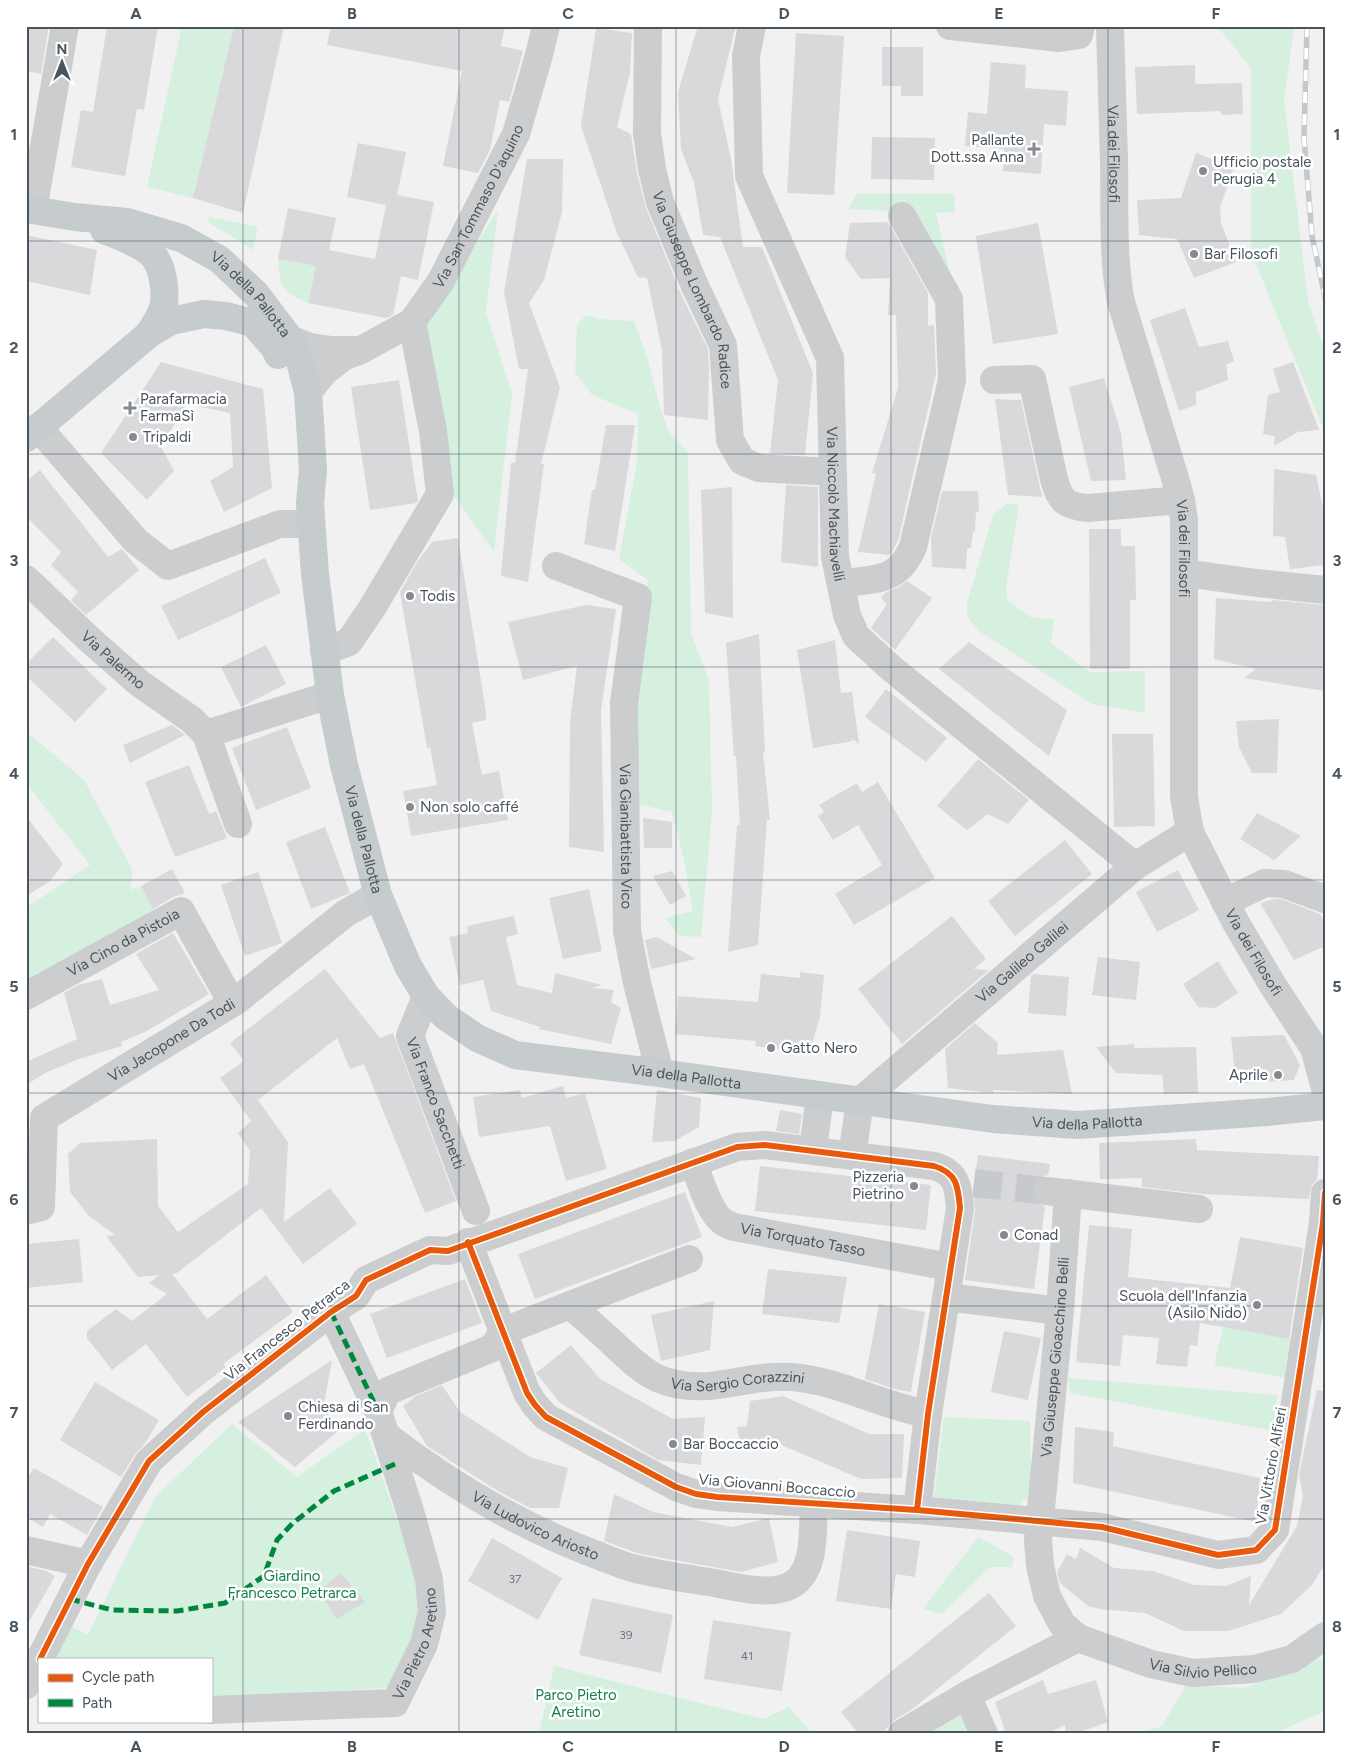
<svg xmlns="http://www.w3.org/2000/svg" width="1351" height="1760" font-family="Figtree,sans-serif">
	<rect width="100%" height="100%" fill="#f1f1f1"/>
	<!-- green -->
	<path fill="#d5f0df" d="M182,26H234L193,198L147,187Z
		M1217,26H1294L1284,101L1308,300L1325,352V433L1251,252V68Z
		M857,194H954L955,212L936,213L952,281L913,212L848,209Z
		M498,210L486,312L512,394L494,552L451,492L424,323Z
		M209,217L258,227L253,250L208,222Z
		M278,259L316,266L308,303C281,290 280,288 278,259Z
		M586,315L600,319L634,321L648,360L660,408L669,432L688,453L691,633L709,680L712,812L701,937L680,936L665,918L693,911L684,860L672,812L637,804L631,702L648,580L619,559L637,462L638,414L592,395L575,372L577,325Z
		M1008,503L1019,505L1006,588L1008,601L1032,618L1054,619L1051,643L1090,672L1145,671V713L1092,704L979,631L967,616V603L993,515Z
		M26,731L84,780L132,869L131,890L141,886L154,910L26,984V908L90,865L26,783Z
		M1223,1327L1293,1339L1287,1378L1214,1365Z
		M1068,1378L1277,1395L1274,1431L1070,1393Z
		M944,1417L1030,1421L1031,1466L1029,1496L1017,1507L934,1497Z
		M232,1424L297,1477L365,1429L406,1545L419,1595L415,1638L399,1675L386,1688L211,1698V1659H54L68,1624L88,1635L155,1497Z
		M978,1537L1014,1557L1012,1567H990L942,1614L923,1609Z
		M1325,1657V1711L1273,1734H1136L1162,1726L1186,1685L1245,1688Z
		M554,1666L763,1719L789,1707L813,1734H539Z
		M965,1714L974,1734H929Z"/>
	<!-- building -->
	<path fill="#d9d9db" d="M26,26H49L41,74L26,71Z
		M107,26H158L144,110L137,109L125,176L71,167L81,110L93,112Z
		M234,26H284L243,213L193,198Z
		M331,26H505L501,46L523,51L509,102L500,100L490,150L478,173L443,166L462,71L327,45Z
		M596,28L632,33L630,72L617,127L631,134L637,173L646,208L677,284L678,290H679L708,349L709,369L708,420L664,415L662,350L647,278L638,277L617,233L581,126Z
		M697,29H735L718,99L731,159L743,247H762L813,373L805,455L770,453L778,380L720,237L703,235L694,183L681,149L678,92Z
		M796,33L844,36L834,195L787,193Z
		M882,47H923V96H901V86H882Z
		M991,62L1026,65L1025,88L1068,91L1066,126L1044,124L1041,174L1003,171L1004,149L965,146L968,112L987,114Z
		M1195,65V84L1242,83L1243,114L1221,115V111L1137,114L1135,67Z
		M872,137L935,138L934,180L871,179Z
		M358,143L406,152L397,195L434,202L418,280L401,276L393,315L386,318L308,303L316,266L278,259L288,208L336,218L329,250L375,259L386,205L347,197Z
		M1196,153L1234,168L1220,207L1221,223L1236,262L1194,278L1177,239L1139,235L1137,200L1181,198Z
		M527,159H563L562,212L544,280L529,303L560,387L541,464H544L528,582L501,576L511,463H515L528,369H519L504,292Z
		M888,222L928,293V326L934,325L936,374L898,541L890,555L858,552L876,474L872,473L898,388L896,315H888L890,278L861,279L845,257L850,223Z
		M1038,223L1058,334L993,344L976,236Z
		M26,235L97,250L90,295L26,281Z
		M1185,308L1199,347L1228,341L1234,361L1226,365L1228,380L1196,392V405L1179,411L1150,320Z
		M161,362L263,389L272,488L224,512L210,481L233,467L230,413L187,404L161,447L174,471L147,500L101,453Z
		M1293,362L1319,430L1298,432L1274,446L1275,436L1263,434L1268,395L1280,392L1273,369Z
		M1104,378L1121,433L1126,480L1091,481L1069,387Z
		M399,380L418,501L417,503L370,510L351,387Z
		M995,399L1021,400L1042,497L1008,495Z
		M606,425H635L615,551L584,544L592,490H595Z
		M1274,469L1316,475L1323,508L1325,565L1290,569L1285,537L1273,536Z
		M40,470L108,557L122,549L139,570L86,615L71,600L78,592L51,565L61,552L26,516V481Z
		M786,485L818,487V567L781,562Z
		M732,487L733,618L705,613L701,490Z
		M942,491H978L979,511L976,512L975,531L973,532L971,548L967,549L966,569L932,567L931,538Z
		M1089,529H1121V546H1135L1136,600H1130V669H1090Z
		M458,538L486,712V720L472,723L482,775L499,771L508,820L411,836L403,791L437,785L430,747L427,748L400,592L418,561L432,542Z
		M265,558L281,593L178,640L161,606Z
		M907,581L932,598L895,650L871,628L887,604L881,598L885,593L899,587Z
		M1216,598L1272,602V600L1325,605V691L1244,678L1256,669L1214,659Z
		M586,605L616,609L601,710L604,852L569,847L570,721L577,666L523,680L508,622Z
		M759,634L765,752H763L770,820H767L758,945L728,952L737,825H740L736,756H734L726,643Z
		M53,637L107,689L75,722L26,676V664Z
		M835,640L841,693L852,692L859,744L850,737L853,741L813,748L797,650Z
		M969,642L1067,710L1049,756L939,669Z
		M266,645L286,684L241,707L221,667Z
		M886,689L947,738L926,762L865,717Z
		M1279,719L1277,773H1252L1239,747L1236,721Z
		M172,725L185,735L130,763L123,745Z
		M287,727L311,788L256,810L232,748Z
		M1112,734H1153L1155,826L1114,827Z
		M978,759L1029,800L1008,824L988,814L967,830L937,806Z
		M189,765L209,814L216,811L227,838L175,857L145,782Z
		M878,782L935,878L854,925L835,894L882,865L858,825L833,840L818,816L824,812L819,805L857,783L862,792Z
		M1257,813L1301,836L1274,860L1240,839Z
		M26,816L63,864L50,881L26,896Z
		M643,818L672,822V848H644Z
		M325,827L350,893L311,909L286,842Z
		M1065,840L1092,874L1015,936L988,901Z
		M172,869L185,893L173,897L153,909L141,886Z
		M1178,870L1199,910L1157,932L1136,892Z
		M672,871L686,896L670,905L653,876Z
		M258,872L282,943L245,956L221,885Z
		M589,889L602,951L563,959L549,898Z
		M1274,899H1281L1320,914L1325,923V946L1294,960L1260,903Z
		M514,916L518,934L506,937L517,985L552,993L555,973L602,985L592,988L614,990L611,1002L621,1008L611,1044L539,1029L540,1027L491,1011L483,980L460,985L449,937L468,933L467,926Z
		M952,916L986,959L974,969L989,970L902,1044L858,989Z
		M173,933L209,994L145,1032L121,1042L122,1046L79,1059L45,1073L26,1085V1062L77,1039L64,993L78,985L102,979L110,1005L159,990L136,954Z
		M657,937L696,959L651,969L645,940Z
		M1098,957L1140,962L1136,1000L1092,995Z
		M1218,961L1238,993L1215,1008L1198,1007L1183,984Z
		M325,969L380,1038L393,1033L456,1201L425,1213L364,1064L350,1069L337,1038L258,1100L288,1142L284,1222L330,1188L357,1224L303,1264L261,1208L177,1273L172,1274L207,1319L266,1275L293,1312L223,1364L226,1367L187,1397L146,1344L112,1370L87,1338V1331L116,1309L132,1321L167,1294L149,1283L160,1275L138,1277L106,1236L115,1235L89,1216L70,1192L68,1154L80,1143L157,1139L158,1206L178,1232L248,1184L250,1151L238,1133L251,1121L220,1078L244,1061L230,1043Z
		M800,972L824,975L820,1017L809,1053L755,1046L756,1041L675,1034L678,996L758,1002L761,974L800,978Z
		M1033,974L1069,977L1066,1016L1028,1013L1031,976Z
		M975,1023L998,1043L997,1055L1063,1050L1072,1094L993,1090V1093L948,1088L945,1049Z
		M1284,1035L1300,1065L1294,1080L1236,1084L1231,1037Z
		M1134,1044V1048L1196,1047L1198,1093L1164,1094L1162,1075L1116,1073L1096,1047Z
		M563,1086L566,1098L585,1093L607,1169L566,1181L550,1126L479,1137L473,1097L520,1090L522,1098Z
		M657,1090L701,1098L699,1127L674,1141L652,1142Z
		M780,1110L802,1114L799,1134L776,1131Z
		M1196,1139L1197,1150L1319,1156L1317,1179L1312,1185L1309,1199L1202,1194L1142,1187V1178L1100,1179L1099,1143Z
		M978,1155L1050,1164L1048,1175L1040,1177L1034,1182L1032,1189L1033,1198L1038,1204L1045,1206L1034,1289L965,1280L975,1210L973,1188Z
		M760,1166L931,1185L926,1230L755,1211Z
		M685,1192L702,1237L535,1299L518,1254Z
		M1089,1225L1132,1229L1128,1277L1230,1288L1240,1237L1303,1248L1289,1339L1200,1323L1197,1346L1190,1345L1187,1367L1156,1364L1159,1338L1123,1335L1120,1366L1076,1362Z
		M79,1239L83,1282L26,1288V1244Z
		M768,1269L847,1277L839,1323L762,1314Z
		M465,1279L482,1323L387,1358L370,1314Z
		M714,1301L710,1350L661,1361L651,1315Z
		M879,1304L925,1312L911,1392L895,1389L865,1379Z
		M1004,1331L1041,1338L1028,1400L991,1392Z
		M571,1345L600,1379L673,1419L705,1417L701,1465L658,1460L560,1403L536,1373Z
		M332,1360L323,1410L342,1428L295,1467L238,1422Z
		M95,1382L159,1420L146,1442L136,1453L121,1477L60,1440Z
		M442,1385L460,1412L530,1457L568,1468L559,1508H530L498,1491L427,1446L403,1406L416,1396Z
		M1317,1390L1325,1391V1564L1312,1585L1281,1614L1228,1631H1184L1145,1613L1100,1609L1088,1606L1060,1583L1057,1572L1067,1554L1076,1559L1080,1548L1114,1568L1153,1571L1194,1585L1226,1586L1251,1576L1249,1605L1297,1526L1303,1496L1299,1475Z
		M783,1396L869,1434H904L902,1478L861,1479L777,1443L741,1450L737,1427L747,1426L750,1401Z
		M1075,1427L1114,1432L1113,1446L1260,1478L1256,1522L1073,1483Z
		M34,1468L103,1507L87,1535L50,1514L43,1527L26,1517V1480Z
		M614,1494L653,1512L732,1527L769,1518L778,1562L741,1572L640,1554L604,1541Z
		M847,1530L920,1541L915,1577L896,1574L891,1609L836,1601Z
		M492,1538L562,1578L538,1620L468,1581Z
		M26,1566L46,1571L55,1576L26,1627Z
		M341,1573L365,1602L337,1619L319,1591Z
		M989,1593L1016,1626L911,1710L893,1721L881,1734H859L841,1712Z
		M592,1598L673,1615L661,1673L579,1655Z
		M713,1620L791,1632L782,1691L704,1679Z
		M1043,1680L1048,1694L1096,1680L1108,1722L1074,1734H1066L1065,1725L1046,1734H1006L995,1702Z"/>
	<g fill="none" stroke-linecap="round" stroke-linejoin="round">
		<!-- minor-tunnel -->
		<path stroke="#c7cacc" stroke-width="28" stroke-dasharray="28 14" stroke-linecap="butt" d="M974,1183L1047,1191"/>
		<!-- minor -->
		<g stroke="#cbcdcf" stroke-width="28">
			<path id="s1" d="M648,26L647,133L652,169L660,202L694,284L723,345L730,440L742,461L759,468L833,472"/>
			<path id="s2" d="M752,26L746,56L749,176L830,358L835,557L847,615L856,636L891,668L1135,866"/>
			<path d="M950,26L1059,38L1079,35L1081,26"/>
			<path id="s3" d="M1110,26C1111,71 1113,116 1114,160C1115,208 1112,255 1121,302L1175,478L1181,500L1184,520V797L1190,832L1236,923L1272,984L1314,1048L1325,1088"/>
			<path d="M33,210L65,26"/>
			<path d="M290,339L310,347L332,350H359"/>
			<path d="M994,380L1032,379L1054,479C1060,501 1065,506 1088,508L1181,500"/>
			<path id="s4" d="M308,392L324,372L343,357L361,350L412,322L441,281L516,134L539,55L546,26"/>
			<path d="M38,427L136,541L168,566L280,524H311"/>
			<path id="s5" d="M556,566L638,597L624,703L627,931L637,983L660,1073"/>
			<path d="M1184,573L1257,583L1325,590"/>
			<path id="s6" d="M26,579L89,639L139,683L192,720L206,734L330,695"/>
			<path d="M841,583C875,579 897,583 913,547L952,380L949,299L902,216"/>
			<path d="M324,651L349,642L372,608L440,494L433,431L412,322"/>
			<path d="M206,734L238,824"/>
			<path d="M1225,902L1265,883L1284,884L1325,899"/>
			<path id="s7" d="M26,996L181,911L232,1003"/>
			<path id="s8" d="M426,996L410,1036L476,1211"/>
			<path d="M813,1150L820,1095"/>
			<path id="s9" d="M852,1156L860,1101L1135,866L1190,832"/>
			<path id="s10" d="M693,1162C700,1179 708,1211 723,1222C726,1224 730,1225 734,1227L950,1267"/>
			<path d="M1047,1191L1199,1209"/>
			<path id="s11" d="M26,1211L41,1207L44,1118L236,1001L346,913L378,895"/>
			<path d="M468,1242L527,1393L535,1405L546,1417L676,1487L696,1494L717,1497L917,1510L1102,1527L1218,1555L1256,1550L1275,1530L1323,1223L1325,1193"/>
			<path d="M947,1297L1060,1311"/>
			<path d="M570,1305L689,1259"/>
			<path d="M331,1312L378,1411"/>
			<path id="s12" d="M387,1436C451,1485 521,1527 597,1555C610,1560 623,1566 636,1569C662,1575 689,1579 715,1583C736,1587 773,1597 793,1584C817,1568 812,1528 814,1503"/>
			<path d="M26,1550L88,1564"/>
			<path id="s13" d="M1078,1638L1151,1664L1193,1673L1254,1669L1292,1659L1325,1636"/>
			<path d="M40,1659L88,1564L149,1461L203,1412L331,1312L356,1296L366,1280L430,1250L448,1251L737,1147L765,1145L934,1166C957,1173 958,1186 960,1208L928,1414L917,1510"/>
			<path d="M26,1685L39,1661"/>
			<path d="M967,1695L984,1734"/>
			<path id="s14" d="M211,1710L395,1703L424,1644L432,1612L429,1579L410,1511L378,1411L388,1391L492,1348L504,1331L570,1305C586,1319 602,1333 618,1348C630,1359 642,1371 657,1378C672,1385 692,1387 709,1386C737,1383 764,1375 792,1377C839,1381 882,1406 928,1414"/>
			<path id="s15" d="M901,1734L967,1695L1078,1638L1062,1624L1047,1596L1040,1566L1038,1540L1060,1311L1068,1193"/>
		</g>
		<!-- major -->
		<g stroke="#c6cbce" stroke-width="28">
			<path id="s16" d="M26,209L75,217L127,222L181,238L219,259L256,294L290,339L300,362L308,392L313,470L310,503L315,574L330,695L344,765L378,895L408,966L426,996L446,1017L477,1038L515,1055L660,1073L993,1119L1078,1125L1268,1112L1325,1106"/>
			<path d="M104,230C119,236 136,242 149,252C164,262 168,298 161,313C158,320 153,327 149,334"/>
			<path d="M26,438L149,334L171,321L204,314L226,316L253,323L274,347L278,355"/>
		</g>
		<!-- rail casing -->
		<g stroke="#c6c7c9" stroke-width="5.5">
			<path id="rail" d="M1307,26L1304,138L1312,236L1325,297"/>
		</g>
		<!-- rail -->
		<use href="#rail" stroke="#fff" stroke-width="4" stroke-dasharray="11" stroke-linecap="butt"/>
		<!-- quiet -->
		<path stroke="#00873e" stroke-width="5" stroke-dasharray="10 5" stroke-linecap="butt" d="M331,1312L378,1411
			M70,1599L112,1610L177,1611L225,1603L264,1576L277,1540L293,1523L334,1491L395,1464"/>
		<!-- cycleway casing -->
		<g stroke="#fff" stroke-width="9">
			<path id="cycleway" d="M468,1242L527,1393L535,1405L546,1417L676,1487L696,1494L717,1497L917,1510L1102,1527L1218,1555L1256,1550L1275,1530L1323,1223L1325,1193
				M40,1659L88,1564L149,1461L203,1412L331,1312L356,1296L366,1280L430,1250L448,1251L737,1147L765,1145L934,1166C957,1173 958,1186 960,1208L928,1414L917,1510"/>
		</g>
		<!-- cycleway -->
		<use href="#cycleway" stroke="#e8590c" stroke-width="6"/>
	</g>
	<!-- grid -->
	<path fill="none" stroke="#48545e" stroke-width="1" stroke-opacity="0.55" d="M243,26V1734M459,26V1734M676,26V1734M891,26V1734M1108,26V1734M26,241H1325M26,454H1325M26,667H1325M26,880H1325M26,1093H1325M26,1306H1325M26,1519H1325"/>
	<!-- markers -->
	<g fill="#838b91" stroke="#fff" stroke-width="2">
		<path d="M1031.5 141.5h5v5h5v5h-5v5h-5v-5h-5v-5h5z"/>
		<circle cx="1203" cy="171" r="5"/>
		<circle cx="1194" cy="254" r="5"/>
		<path d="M127.5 400.5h5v5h5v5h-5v5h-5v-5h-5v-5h5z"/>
		<circle cx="133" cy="437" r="5"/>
		<circle cx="410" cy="596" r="5"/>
		<circle cx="410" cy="807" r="5"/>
		<circle cx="771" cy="1048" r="5"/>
		<circle cx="1278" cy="1075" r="5"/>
		<circle cx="914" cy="1186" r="5"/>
		<circle cx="1004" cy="1235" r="5"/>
		<circle cx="1257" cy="1305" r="5"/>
		<circle cx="288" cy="1416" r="5"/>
		<circle cx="673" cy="1444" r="5"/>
	</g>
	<g text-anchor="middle" stroke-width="5" stroke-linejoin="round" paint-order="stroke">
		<!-- number labels -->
		<g font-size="12" fill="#6e777e">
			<text x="515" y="1583">37</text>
			<text x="626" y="1639">39</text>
			<text x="747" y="1660">41</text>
		</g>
		<!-- poi labels -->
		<g font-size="15" fill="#48545e" stroke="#fff" text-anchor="start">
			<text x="1024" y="145" text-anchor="end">Pallante<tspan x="1024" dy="17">Dott.ssa Anna</tspan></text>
			<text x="1213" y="167">Ufficio postale<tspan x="1213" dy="17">Perugia 4</tspan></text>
			<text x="1204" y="259">Bar Filosofi</text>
			<text x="140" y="404">Parafarmacia<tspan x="140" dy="17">FarmaSì</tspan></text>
			<text x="143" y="442">Tripaldi</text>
			<text x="420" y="601">Todis</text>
			<text x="420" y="812">Non solo caffé</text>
			<text x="781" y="1053">Gatto Nero</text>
			<text x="1268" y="1080" text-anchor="end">Aprile</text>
			<text x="904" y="1182" text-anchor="end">Pizzeria<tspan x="904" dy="17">Pietrino</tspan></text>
			<text x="1014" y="1240">Conad</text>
			<text x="1247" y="1301" text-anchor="end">Scuola dell'Infanzia<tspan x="1247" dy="17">(Asilo Nido)</tspan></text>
			<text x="298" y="1412">Chiesa di San<tspan x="298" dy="17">Ferdinando</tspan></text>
			<text x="683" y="1449">Bar Boccaccio</text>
		</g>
		<!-- street labels -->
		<g font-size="15" fill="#48545e" stroke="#fff">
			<text dy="5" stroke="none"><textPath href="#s3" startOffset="128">Via dei Filosofi</textPath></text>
			<text dy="5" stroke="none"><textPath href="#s4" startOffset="261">Via San Tommaso D'aquino</textPath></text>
			<text dy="5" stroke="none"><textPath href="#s1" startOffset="272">Via Giuseppe Lombardo Radice</textPath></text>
			<text dy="5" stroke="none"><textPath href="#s16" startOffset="249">Via della Pallotta</textPath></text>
			<text dy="5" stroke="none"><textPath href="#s2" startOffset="496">Via Niccolò Machiavelli</textPath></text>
			<text dy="5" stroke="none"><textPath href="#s3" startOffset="532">Via dei Filosofi</textPath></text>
			<text dy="5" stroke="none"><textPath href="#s6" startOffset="119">Via Palermo</textPath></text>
			<text dy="5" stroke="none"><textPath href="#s5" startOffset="328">Via Gianibattista Vico</textPath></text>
			<text dy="5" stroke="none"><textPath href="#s16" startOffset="818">Via della Pallotta</textPath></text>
			<text dy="5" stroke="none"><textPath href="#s7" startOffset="111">Via Cino da Pistoia</textPath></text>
			<text dy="5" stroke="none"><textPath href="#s3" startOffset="952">Via dei Filosofi</textPath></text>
			<text dy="5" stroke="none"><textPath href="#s9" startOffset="269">Via Galileo Galilei</textPath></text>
			<text dy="5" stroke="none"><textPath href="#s11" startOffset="254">Via Jacopone Da Todi</textPath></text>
			<text dy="5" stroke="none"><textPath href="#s16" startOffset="1268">Via della Pallotta</textPath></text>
			<text dy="5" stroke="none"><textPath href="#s8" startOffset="115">Via Franco Sacchetti</textPath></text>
			<text dy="5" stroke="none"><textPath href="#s16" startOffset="1672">Via della Pallotta</textPath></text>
			<text dy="5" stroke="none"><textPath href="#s10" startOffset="150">Via Torquato Tasso</textPath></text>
			<text transform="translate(287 1330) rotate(-38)" y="5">Via Francesco Petrarca</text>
			<text dy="5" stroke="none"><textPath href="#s15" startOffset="495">Via Giuseppe Gioacchino Belli</textPath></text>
			<text dy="5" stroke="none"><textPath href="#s14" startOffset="914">Via Sergio Corazzini</textPath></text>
			<text transform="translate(1271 1466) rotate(-80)" y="5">Via Vittorio Alfieri</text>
			<text transform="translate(777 1486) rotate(5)" y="5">Via Giovanni Boccaccio</text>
			<text dy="5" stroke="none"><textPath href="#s12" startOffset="174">Via Ludovico Ariosto</textPath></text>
			<text dy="5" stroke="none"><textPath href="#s14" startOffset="248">Via Pietro Aretino</textPath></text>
			<text dy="5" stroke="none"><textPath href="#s13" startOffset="130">Via Silvio Pellico</textPath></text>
		</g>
		<!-- park labels -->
		<g font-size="15" fill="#16824a" stroke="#fff">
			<text x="292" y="1581">Giardino<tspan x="292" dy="17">Francesco Petrarca</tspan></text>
			<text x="576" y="1700">Parco Pietro<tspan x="576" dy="17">Aretino</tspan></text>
		</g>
	</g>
	<!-- border -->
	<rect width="1351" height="1760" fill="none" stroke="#ffffff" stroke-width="55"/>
	<!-- legend -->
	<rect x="38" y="1658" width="175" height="65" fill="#ffffff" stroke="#b6bbbf"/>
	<rect x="48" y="1674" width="25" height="8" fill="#e8590c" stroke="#b6bbbf"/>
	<text x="82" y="1682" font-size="15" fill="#48545e">Cycle path</text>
	<rect x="48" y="1699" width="25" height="8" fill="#00873e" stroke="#b6bbbf"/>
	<text x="82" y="1708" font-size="15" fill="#48545e">Path</text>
	<!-- north arrow -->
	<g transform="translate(62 62)" stroke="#ffffff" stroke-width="4" paint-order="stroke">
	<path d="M0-4L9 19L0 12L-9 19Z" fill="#48545e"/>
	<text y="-8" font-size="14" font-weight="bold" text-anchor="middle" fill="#48545e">N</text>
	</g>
	<rect x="28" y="28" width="1296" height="1704" fill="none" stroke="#48545e" stroke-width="2"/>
	<g font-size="16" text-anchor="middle" font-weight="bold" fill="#48545e">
		<text x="136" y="19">A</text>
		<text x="352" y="19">B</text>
		<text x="568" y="19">C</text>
		<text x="784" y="19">D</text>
		<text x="999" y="19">E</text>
		<text x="1216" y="19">F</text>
		<text x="14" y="140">1</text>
		<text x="1337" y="140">1</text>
		<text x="14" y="353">2</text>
		<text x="1337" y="353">2</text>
		<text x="14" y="566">3</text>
		<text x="1337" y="566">3</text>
		<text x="14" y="779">4</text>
		<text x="1337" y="779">4</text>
		<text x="14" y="992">5</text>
		<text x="1337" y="992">5</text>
		<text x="14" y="1205">6</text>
		<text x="1337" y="1205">6</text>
		<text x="14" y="1418">7</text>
		<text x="1337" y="1418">7</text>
		<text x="14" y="1632">8</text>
		<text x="1337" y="1632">8</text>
		<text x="136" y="1752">A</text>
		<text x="352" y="1752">B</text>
		<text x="568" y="1752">C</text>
		<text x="784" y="1752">D</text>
		<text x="999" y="1752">E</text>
		<text x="1216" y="1752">F</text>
	</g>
</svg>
